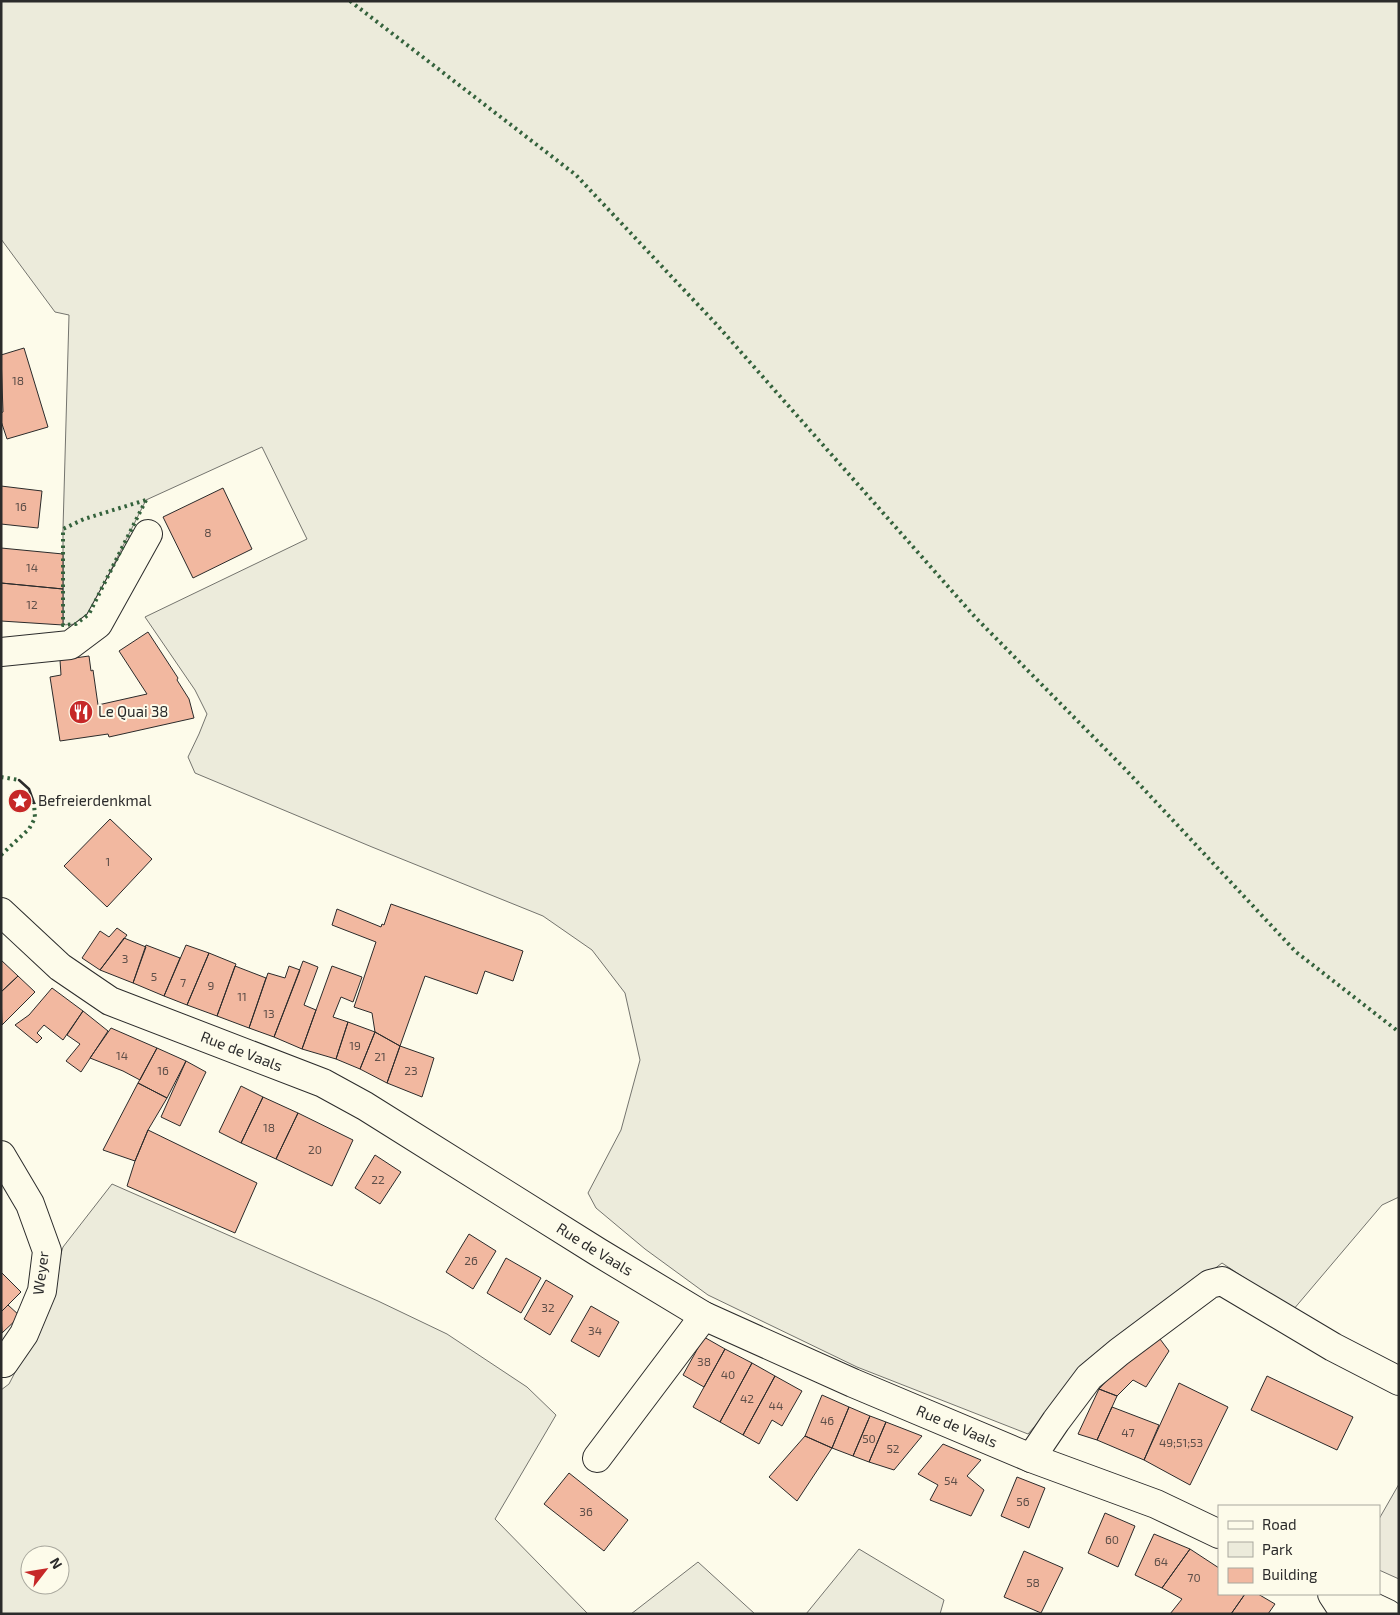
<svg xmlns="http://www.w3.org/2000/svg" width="1400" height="1615" font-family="'Exo 2',sans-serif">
	<rect width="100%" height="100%" fill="#fdfbea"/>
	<!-- green -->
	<path fill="#ecebdb" stroke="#74746e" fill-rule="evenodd" d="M1,1H1399V1197L1382,1205L1293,1310L1222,1263L1082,1372L1028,1434L857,1367L708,1295L645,1249L596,1208L588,1193L621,1130L640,1060L625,993L592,950L543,916L372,847L195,773L188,757L199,734L207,714L195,690L145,617L307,539L262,447L146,500L89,614L76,624L63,625V529L69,315L55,312L1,239Z
		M112,1184L378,1301L447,1334L527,1387L556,1415L495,1519L588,1614H1V1390L9,1384L39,1326L63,1247ZM30,1555H60V1585H30Z
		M859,1549L944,1600L940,1614H806Z
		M698,1562L755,1614H631Z"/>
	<!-- parking -->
	<path fill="#eceadb" stroke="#74746e" d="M1399,1484V1579L1379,1570V1519Z"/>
	<!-- building -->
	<path fill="#f2b8a0" stroke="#2b2b2b" d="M24,348L48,427L7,439L1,421V413L3,412L1,355Z
		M1,486L42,491L38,528L1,524Z
		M223,488L252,549L193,578L163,517Z
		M1,548L63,554V589L1,583Z
		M1,583L63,589V625L1,621Z
		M148,632L178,678L177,680L189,699L194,718L109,737L108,734L60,741L50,677L61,675L60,660L89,656L91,671L93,670L98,705L147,694L119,651Z
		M110,819L152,859L107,907L64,866Z
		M391,904L523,951L513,981L485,971L477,994L425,976L400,1046L375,1032L372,1013L354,1007L376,942L332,925L337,909L381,927L382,924L384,925Z
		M117,928L127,935L100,970L82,958L100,931L109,937Z
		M124,938L146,947L133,983L100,970Z
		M146,945L180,958L164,996L133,983Z
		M186,945L209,953L187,1005L164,996Z
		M209,953L236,964L217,1016L187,1005Z
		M1,960L18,976L1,992Z
		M303,961L318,967L304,1005L316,1010L302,1049L274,1037Z
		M235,966L266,978L249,1028L217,1016Z
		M289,966L300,970L274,1037L249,1028L268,973L285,978Z
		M332,966L362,977L353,1002L341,997L333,1017L348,1022L336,1059L302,1049Z
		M18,976L35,992L2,1025L1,992Z
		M52,988L83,1011L63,1040L44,1025L37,1033L42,1038L37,1043L15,1025L29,1015Z
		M83,1011L108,1031L81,1072L66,1061L80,1044L67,1035Z
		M348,1022L375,1032L360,1069L336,1059Z
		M111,1028L157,1048L140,1080L123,1071L90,1058Z
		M375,1032L400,1046L387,1083L360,1069Z
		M400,1046L434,1058L422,1097L387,1083Z
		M157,1048L186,1061L167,1098L138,1083Z
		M186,1061L206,1072L180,1126L161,1117Z
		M138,1083L167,1098L148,1130L135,1161L103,1150Z
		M241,1086L263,1097L241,1143L219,1132Z
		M263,1097L298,1113L276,1159L241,1143Z
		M298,1113L353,1140L332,1186L276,1159Z
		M148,1130L257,1183L235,1233L127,1186L135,1161Z
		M375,1155L401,1172L380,1204L355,1188Z
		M469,1234L496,1251L473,1289L446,1272Z
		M506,1258L541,1278L521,1313L487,1293Z
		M1,1272L21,1292L1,1312Z
		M546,1280L573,1296L550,1335L524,1319Z
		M8,1305L20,1316L2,1333L1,1312Z
		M591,1306L619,1322L599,1357L571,1341Z
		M704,1337L725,1349L704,1387L683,1375Z
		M1160,1339L1169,1351L1146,1387L1133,1380L1117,1396L1099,1389L1127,1358Z
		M725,1349L752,1363L720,1422L693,1407Z
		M752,1363L775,1376L743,1435L720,1422Z
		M775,1376L802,1391L782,1426L772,1420L759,1444L743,1435Z
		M1267,1376L1353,1417L1337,1450L1251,1410Z
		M1179,1383L1228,1407L1190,1485L1144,1460Z
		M1099,1389L1117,1396L1097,1440L1078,1434Z
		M822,1395L849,1407L832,1448L805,1436Z
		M849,1407L870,1416L853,1456L832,1448Z
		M1112,1407L1159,1425L1144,1460L1097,1440Z
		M870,1416L886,1422L869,1462L853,1456Z
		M886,1422L922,1436L894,1470L869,1462Z
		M805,1436L832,1448L797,1501L769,1477Z
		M943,1444L981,1460L967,1476L984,1490L971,1516L930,1500L938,1485L918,1474Z
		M569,1473L628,1520L604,1551L544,1504Z
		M1017,1477L1045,1488L1029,1528L1001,1516Z
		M1105,1513L1135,1526L1118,1567L1088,1553Z
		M1154,1534L1190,1549L1162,1588L1135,1575Z
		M1190,1549L1219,1568V1594H1245L1231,1614H1170L1182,1599L1162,1588Z
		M1024,1551L1063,1568L1041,1613L1004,1597Z
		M1245,1594H1258L1275,1604L1268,1614H1231Z"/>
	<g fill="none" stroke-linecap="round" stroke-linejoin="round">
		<!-- minor casing -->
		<g stroke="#2b2b2b" stroke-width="30">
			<path id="minor" d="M1,652L70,645L98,624L148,534
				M1,1155L30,1204L47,1251L42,1291L24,1334L4,1363
				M597,1458L704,1316
				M1031,1458L1056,1421L1089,1377L1119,1352L1210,1284L1222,1281L1333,1347L1399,1381
				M1332,1594L1345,1614"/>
		</g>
		<!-- major casing -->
		<g stroke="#2b2b2b" stroke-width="30">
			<g id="major">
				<path id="s1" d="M1,912L60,967L110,1001L323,1083L365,1106L598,1252L704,1316L853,1383L1031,1458L1156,1504L1219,1534"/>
				<path d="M1346,1594L1388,1614"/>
			</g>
		</g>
		<!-- minor -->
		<use href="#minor" stroke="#fdfbea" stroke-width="28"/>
		<!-- major -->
		<use href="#major" stroke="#fdfbea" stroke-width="28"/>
		<!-- hedge -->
		<path stroke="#34623c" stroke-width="4" stroke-dasharray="2.5 4" stroke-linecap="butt" d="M350,1L576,175L717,325L975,617L1126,770L1296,952L1399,1032
			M146,500L89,614L76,624L63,625V529L84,519Z
			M1,777L19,780
			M1,855L29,829L35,818L34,803"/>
		<!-- wall -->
		<path stroke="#2b2b2b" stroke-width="2.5" d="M19,780L29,789L34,803"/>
	</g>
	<!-- icons -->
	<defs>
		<g id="restaurant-disc" transform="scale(1.25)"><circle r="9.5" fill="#c62828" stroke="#fdfbea"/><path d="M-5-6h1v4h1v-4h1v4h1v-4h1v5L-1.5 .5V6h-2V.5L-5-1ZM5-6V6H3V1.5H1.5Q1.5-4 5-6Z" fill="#fff"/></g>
		<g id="sight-disc" transform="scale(1.25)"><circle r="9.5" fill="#c62828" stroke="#fdfbea"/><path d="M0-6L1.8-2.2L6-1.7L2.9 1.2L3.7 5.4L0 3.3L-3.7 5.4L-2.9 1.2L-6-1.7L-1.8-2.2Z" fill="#fff"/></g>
	</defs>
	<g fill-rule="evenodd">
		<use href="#restaurant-disc" x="81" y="712"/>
		<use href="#sight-disc" x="20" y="801"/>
	</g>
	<g text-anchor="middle" stroke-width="4" stroke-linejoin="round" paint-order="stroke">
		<!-- number labels -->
		<g font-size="12" fill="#5d4e48">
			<text x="18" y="385">18</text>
			<text x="21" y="511">16</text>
			<text x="208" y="537">8</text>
			<text x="32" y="572">14</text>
			<text x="32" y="609">12</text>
			<text x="108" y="866">1</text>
			<text x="125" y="963">3</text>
			<text x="154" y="981">5</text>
			<text x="183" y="987">7</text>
			<text x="211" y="990">9</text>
			<text x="242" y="1001">11</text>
			<text x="269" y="1018">13</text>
			<text x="355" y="1050">19</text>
			<text x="122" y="1060">14</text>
			<text x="380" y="1061">21</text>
			<text x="163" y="1075">16</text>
			<text x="411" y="1075">23</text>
			<text x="269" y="1132">18</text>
			<text x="315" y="1154">20</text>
			<text x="378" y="1184">22</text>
			<text x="471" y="1265">26</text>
			<text x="548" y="1312">32</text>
			<text x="595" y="1335">34</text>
			<text x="704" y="1366">38</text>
			<text x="728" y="1379">40</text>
			<text x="747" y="1403">42</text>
			<text x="776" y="1410">44</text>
			<text x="827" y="1425">46</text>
			<text x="1128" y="1437">47</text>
			<text x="869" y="1443">50</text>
			<text x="1181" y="1447">49;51;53</text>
			<text x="893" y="1453">52</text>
			<text x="951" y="1485">54</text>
			<text x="1023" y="1506">56</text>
			<text x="586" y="1516">36</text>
			<text x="1112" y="1544">60</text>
			<text x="1161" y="1566">64</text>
			<text x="1194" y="1582">70</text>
			<text x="1033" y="1587">58</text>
		</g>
		<!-- poi labels -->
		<g font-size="15" fill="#2b2b2b" stroke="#fdfbea" text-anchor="start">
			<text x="98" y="717">Le Quai 38</text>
			<text x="38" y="806">Befreierdenkmal</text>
		</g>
		<!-- street labels -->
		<g font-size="15" fill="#2b2b2b" stroke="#fdfbea">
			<text dy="5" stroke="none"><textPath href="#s1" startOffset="282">Rue de Vaals</textPath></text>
			<text dy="5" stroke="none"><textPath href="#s1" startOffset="688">Rue de Vaals</textPath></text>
			<text transform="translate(41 1273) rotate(-83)" y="5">Weyer</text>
			<text dy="5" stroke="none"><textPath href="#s1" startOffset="1092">Rue de Vaals</textPath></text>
		</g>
	</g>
	<!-- border -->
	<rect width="1400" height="1615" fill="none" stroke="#2b2b2b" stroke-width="5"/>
	<!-- legend -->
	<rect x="1218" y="1505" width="162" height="90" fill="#fdfbea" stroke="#a9a89e"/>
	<rect x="1228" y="1521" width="25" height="8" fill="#fdfbea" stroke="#a9a89e"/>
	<text x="1262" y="1530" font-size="15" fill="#2b2b2b">Road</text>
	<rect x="1228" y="1542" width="25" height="15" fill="#ecebdb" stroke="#a9a89e"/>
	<text x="1262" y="1555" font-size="15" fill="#2b2b2b">Park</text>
	<rect x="1228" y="1568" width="25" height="15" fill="#f2b8a0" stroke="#a9a89e"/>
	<text x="1262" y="1580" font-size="15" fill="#2b2b2b">Building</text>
	<!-- north arrow -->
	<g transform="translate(45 1570) rotate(59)"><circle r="24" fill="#fdfbea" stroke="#a9a89e"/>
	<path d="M0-4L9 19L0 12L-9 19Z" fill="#c62828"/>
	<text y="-8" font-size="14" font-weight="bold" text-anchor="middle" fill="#2b2b2b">N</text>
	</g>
</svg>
